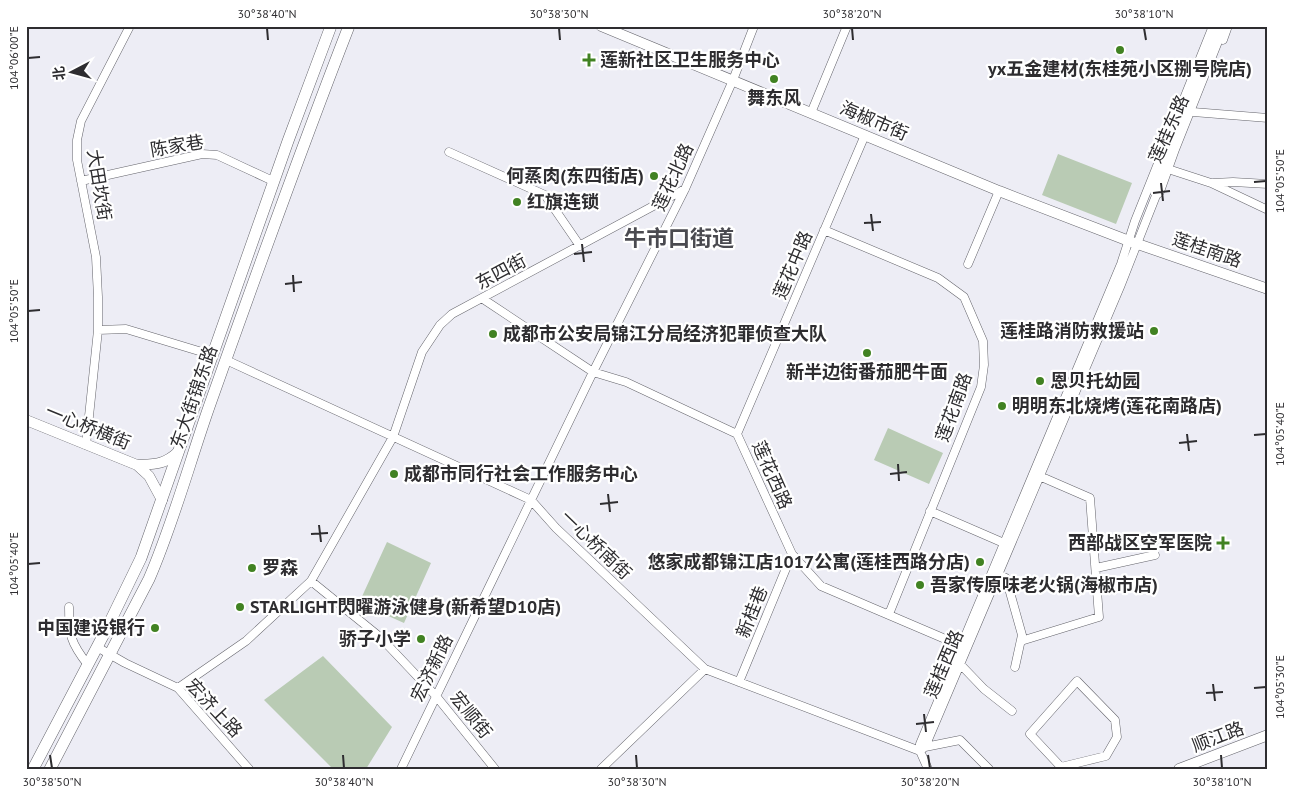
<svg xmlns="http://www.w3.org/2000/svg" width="1294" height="795" font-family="'PT Sans','Noto Sans SC',sans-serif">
	<rect width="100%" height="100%" fill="#ededf5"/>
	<!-- green -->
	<path fill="#b9cbb4" d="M1058,154L1132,183L1116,224L1042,195Z
		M888,428L943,453L929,484L874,460Z
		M387,542L431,563L404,623L359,603Z
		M323,656L392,727L366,769H333L264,700Z"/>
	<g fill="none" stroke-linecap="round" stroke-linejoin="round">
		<!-- street casing -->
		<g stroke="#64646b" stroke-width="9">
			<path id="street" d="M1223,40L1228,26
				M1193,112L1268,118
				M811,113L847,26
				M449,152L545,195L580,246
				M1168,169L1211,183L1268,210
				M81,181L202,154L217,155L273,181
				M1213,183L1233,182L1268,184
				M824,230L938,278L964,297L983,341L984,365L981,387L889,614
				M968,264L999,191
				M483,299L593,372L626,382L737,434L792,554L821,586L964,647
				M98,330L126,329L212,355
				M226,360L531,500L556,528L705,669L920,751L928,769
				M737,434L865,135
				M86,445L98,330V297L96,257L77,160V140L81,121L130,26
				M930,511L1006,544
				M1096,568L1155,555
				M998,574L1006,578L1022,635L1015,667
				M311,581L380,637L436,696L495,769
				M69,607C69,635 70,642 88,665
				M1021,641L1099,617L1090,498L1037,475
				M97,647L125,663L178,688L249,769
				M960,664L984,689L1012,711
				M1077,681L1115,720L1117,737L1106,756L1061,767L1030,734Z
				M739,682L792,554
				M178,688L246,641L311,581L393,437L422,352L440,325L452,314L685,189
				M925,747L960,740L989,769
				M920,751L925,747L1120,287L1159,188
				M920,751V744L1121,264L1135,221L1213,26
				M401,769L593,372L685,189L733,80L754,26
				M601,769L705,669"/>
		</g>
		<!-- secondary casing -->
		<g stroke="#64646b" stroke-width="11">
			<path id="secondary" d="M601,26L999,191L1129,241L1268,289
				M26,420L137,465L149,476L162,500
				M137,465C155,464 164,465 178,452
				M1179,769L1268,735"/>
		</g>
		<!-- primary casing -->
		<g stroke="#64646b" stroke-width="12">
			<path id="primary" d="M33,769L105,632L141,558L288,141L331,26
				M50,769L149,579C173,524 189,464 209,407C254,280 300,152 349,26"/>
		</g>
		<!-- highway casing -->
		<g stroke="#64646b" stroke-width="15">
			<path id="highway" d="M1157,191L1172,149L1221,26"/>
		</g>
		<!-- street -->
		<use href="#street" stroke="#fff" stroke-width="8"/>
		<!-- secondary -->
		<use href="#secondary" stroke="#fff" stroke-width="10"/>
		<!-- primary -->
		<use href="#primary" stroke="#fff" stroke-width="11"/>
		<!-- highway -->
		<use href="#highway" stroke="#fff" stroke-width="14"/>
	</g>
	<!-- ticks -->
	<path fill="none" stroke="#2e2d30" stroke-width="2" d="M267,28L268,40M559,28L560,40M852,28L853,40M1144,28L1146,40M28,58L40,57M1254,182L1266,181M1161,183L1163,201M1153,193L1170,191M871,214L873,231M864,223L881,222M582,244L584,262M574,254L592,252M293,275L294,292M285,284L302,282M28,311L40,310M1187,434L1189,451M1254,435L1266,434M1179,443L1197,441M898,464L899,481M890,474L907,472M608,494L610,512M600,504L618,502M319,525L321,542M311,534L328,533M28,564L40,563M1213,684L1215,701M1254,688L1266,687M1206,693L1223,692M924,714L926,732M916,724L934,722M50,755L52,768M343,755L344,768M636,755L637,768M928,755L930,768M1221,755L1222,768"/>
	<!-- markers -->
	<g fill="#418222" stroke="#fff" stroke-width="2">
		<circle cx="1120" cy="50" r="5"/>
		<path d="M586.5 52.5h5v5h5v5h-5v5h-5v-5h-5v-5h5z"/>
		<circle cx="774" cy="79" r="5"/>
		<circle cx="654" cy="176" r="5"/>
		<circle cx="517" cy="202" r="5"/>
		<circle cx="1154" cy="331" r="5"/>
		<circle cx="493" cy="334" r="5"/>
		<circle cx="867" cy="353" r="5"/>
		<circle cx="1040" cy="381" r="5"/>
		<circle cx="1002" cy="406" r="5"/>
		<circle cx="394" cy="474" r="5"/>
		<path d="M1220.5 535.5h5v5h5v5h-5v5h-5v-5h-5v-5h5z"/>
		<circle cx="980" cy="562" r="5"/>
		<circle cx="252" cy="568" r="5"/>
		<circle cx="920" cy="585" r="5"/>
		<circle cx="240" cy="607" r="5"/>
		<circle cx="155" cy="628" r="5"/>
		<circle cx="421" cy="639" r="5"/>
	</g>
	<g text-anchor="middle" stroke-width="4.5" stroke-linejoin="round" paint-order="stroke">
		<!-- poi labels -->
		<g font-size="18" font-weight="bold" fill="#2e2d30" stroke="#fff" text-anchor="start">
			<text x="600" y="66">莲新社区卫生服务中心</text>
			<text x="1120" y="75" text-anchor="middle">yx五金建材(东桂苑小区捌号院店)</text>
			<text x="774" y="104" text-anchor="middle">舞东风</text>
			<text x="644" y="182" text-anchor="end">何蒸肉(东四街店)</text>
			<text x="527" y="208">红旗连锁</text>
			<text x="1144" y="337" text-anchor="end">莲桂路消防救援站</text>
			<text x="503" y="340">成都市公安局锦江分局经济犯罪侦查大队</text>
			<text x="867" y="378" text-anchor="middle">新半边街番茄肥牛面</text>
			<text x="1050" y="387">恩贝托幼园</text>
			<text x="1012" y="412">明明东北烧烤(莲花南路店)</text>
			<text x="404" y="480">成都市同行社会工作服务中心</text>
			<text x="1212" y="549" text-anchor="end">西部战区空军医院</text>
			<text x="970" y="568" text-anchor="end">悠家成都锦江店1017公寓(莲桂西路分店)</text>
			<text x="262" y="574">罗森</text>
			<text x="930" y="591">吾家传原味老火锅(海椒市店)</text>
			<text x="250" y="613">STARLIGHT閃曜游泳健身(新希望D10店)</text>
			<text x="145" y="634" text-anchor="end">中国建设银行</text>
			<text x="411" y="645" text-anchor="end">骄子小学</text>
		</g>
		<!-- street labels -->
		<g font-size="18" fill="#2e2d30" stroke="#fff">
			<text transform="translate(874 121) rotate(23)" y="6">海椒市街</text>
			<text transform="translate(1169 129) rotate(-66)" y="6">莲桂东路</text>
			<text transform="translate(177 146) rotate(-9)" y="6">陈家巷</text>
			<text transform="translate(673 177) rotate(-65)" y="6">莲花北路</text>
			<text transform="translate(99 185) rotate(81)" y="6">大田坎街</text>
			<text transform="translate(1207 250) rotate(19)" y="6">莲桂南路</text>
			<text transform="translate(793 265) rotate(-67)" y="6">莲花中路</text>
			<text transform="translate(501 272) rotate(-28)" y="6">东四街</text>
			<text transform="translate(194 397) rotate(-71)" y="6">东大街锦东路</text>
			<text transform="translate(954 407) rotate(-70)" y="6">莲花南路</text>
			<text transform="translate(88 427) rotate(22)" y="6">一心桥横街</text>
			<text transform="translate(772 475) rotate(66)" y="6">莲花西路</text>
			<text transform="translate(596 545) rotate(44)" y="6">一心桥南街</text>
			<text transform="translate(752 612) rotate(-68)" y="6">新桂巷</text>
			<text transform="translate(944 664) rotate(-67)" y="6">莲桂西路</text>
			<text transform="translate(432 668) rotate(-64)" y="6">宏济新路</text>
			<text transform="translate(214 708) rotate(47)" y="6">宏济上路</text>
			<text transform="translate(471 715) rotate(51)" y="6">宏顺街</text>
			<text transform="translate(1218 737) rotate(-21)" y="6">顺江路</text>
		</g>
		<!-- district labels -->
		<g font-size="22" font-weight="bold" fill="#4a4a50" stroke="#fff">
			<text x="679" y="246">牛市口街道</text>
		</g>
	</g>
	<!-- border -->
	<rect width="1294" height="795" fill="none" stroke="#ffffff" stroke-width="55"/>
	<!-- north arrow -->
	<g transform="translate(72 72) rotate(264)" stroke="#ffffff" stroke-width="4" paint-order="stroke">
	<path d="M0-4L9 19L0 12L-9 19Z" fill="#2e2d30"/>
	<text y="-8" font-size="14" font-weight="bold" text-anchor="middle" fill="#2e2d30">北</text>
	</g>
	<rect x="28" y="28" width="1238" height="740" fill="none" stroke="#2e2d30" stroke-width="2"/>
	<g font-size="12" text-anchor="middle" fill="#2e2d30">
		<text x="267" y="18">30°38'40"N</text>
		<text x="559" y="18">30°38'30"N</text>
		<text x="852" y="18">30°38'20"N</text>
		<text x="1144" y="18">30°38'10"N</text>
		<text transform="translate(14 58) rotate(-90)" y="4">104°06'00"E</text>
		<text transform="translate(1280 181) rotate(-90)" y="4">104°05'50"E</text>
		<text transform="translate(14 311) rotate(-90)" y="4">104°05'50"E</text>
		<text transform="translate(1280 434) rotate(-90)" y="4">104°05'40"E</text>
		<text transform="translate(14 564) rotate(-90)" y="4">104°05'40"E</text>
		<text transform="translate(1280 687) rotate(-90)" y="4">104°05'30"E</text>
		<text x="52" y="786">30°38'50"N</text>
		<text x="344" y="786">30°38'40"N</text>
		<text x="637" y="786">30°38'30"N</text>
		<text x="930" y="786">30°38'20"N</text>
		<text x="1222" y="786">30°38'10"N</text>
	</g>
</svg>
